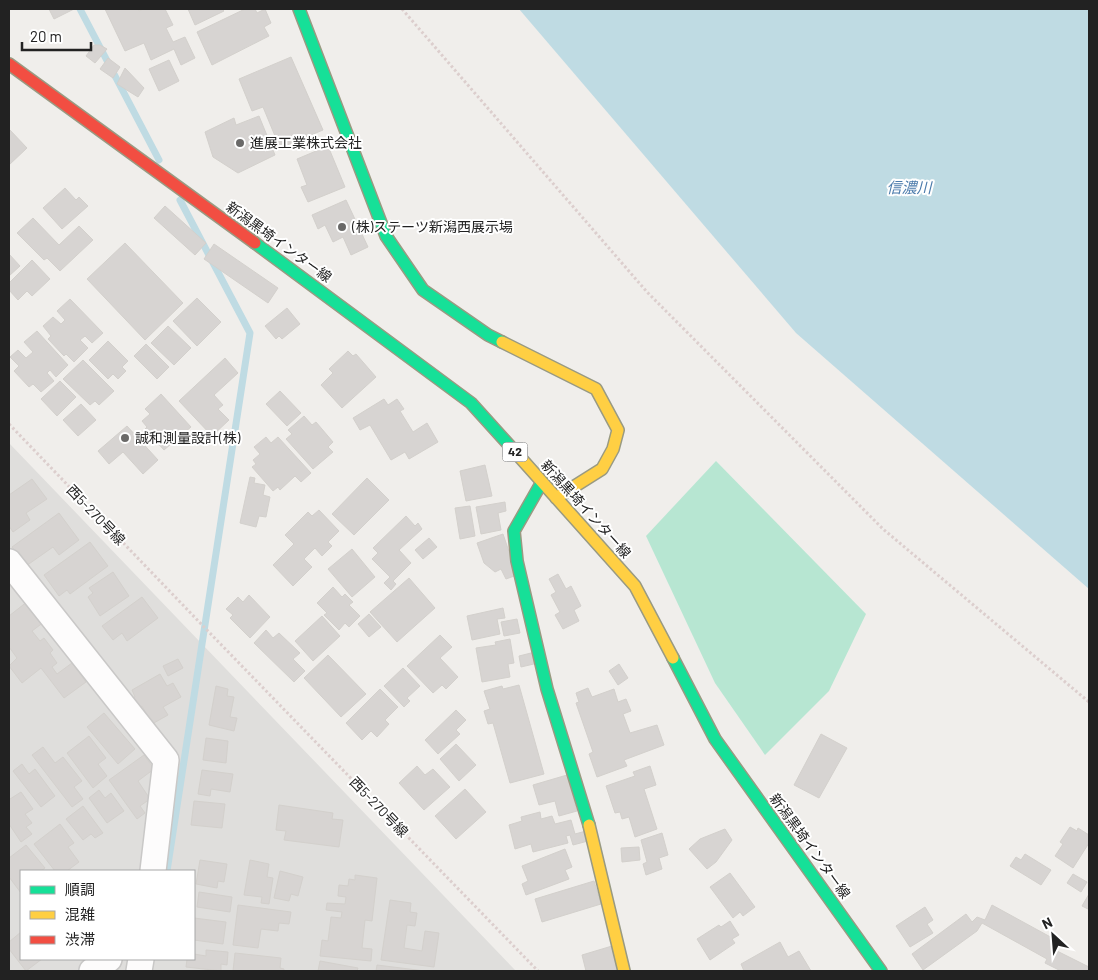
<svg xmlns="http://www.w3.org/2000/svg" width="1098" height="980" font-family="Barlow,'Noto Sans JP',sans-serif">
	<rect width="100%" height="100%" fill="#f0eeeb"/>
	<!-- residential -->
	<path fill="#dfdedc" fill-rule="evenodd" d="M9,443L516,971H9ZM21,871H194V959H21Z"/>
	<!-- pitch -->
	<path fill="#b7e6d2" d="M716,461L866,614L829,691L765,755L715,683L646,536Z"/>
	<!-- water -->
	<path fill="#bfdbe3" d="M519,9H1089V589L796,333Z"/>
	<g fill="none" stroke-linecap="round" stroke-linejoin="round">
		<!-- stream -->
		<path stroke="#bfdbe3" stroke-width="7" d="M80,9L159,160
			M167,871L250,333L180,200"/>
	</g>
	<!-- building -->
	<path fill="#d7d4d2" stroke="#d3d0cc" d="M49,9H74L54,19Z
		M105,9H138L139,11L143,9H165L173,25L166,28L173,42L185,37L195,58L181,65L174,49L151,60L144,43L125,51Z
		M188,9H222L224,11L195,25Z
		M245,9H255L257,13L265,9L271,23L264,27L269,36L212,65L197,32Z
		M94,45H100L107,49L95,63L86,56Z
		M291,57L323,130L280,148L263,107L252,111L239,79Z
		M108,58L120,67L113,78L100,69Z
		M169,60L179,81L159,91L149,69Z
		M125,68L144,88L138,97L117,84Z
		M259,116L275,155L238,173L213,157L205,132L234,118L236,125Z
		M9,129L27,148L9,165Z
		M328,146L345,187L308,202L301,187L307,185L297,159Z
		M65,188L76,200L79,197L88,206L62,229L43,208Z
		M346,200L368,247L351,255L343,237L333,242L325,225L318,229L312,215Z
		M165,206L206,243L195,255L154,218Z
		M33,218L59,245L79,226L93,240L60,271L47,258L44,260L17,233Z
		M125,243L183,303L145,340L87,279Z
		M214,244L278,288L268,303L204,259Z
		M9,254L20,266L9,276Z
		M32,260L50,279L32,296L27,291L18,300L9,290V283Z
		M197,298L221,322L197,346L173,321Z
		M70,299L103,333L92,343L85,336L80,340L88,348L74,362L66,354L64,356L48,339L51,336L43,326L53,317L61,324L65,320L57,311Z
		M287,308L300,324L282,339L279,336L276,339L265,326Z
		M168,326L191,348L174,365L151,343Z
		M37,331L68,365L56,377L50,370L47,373L54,381L41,392L33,384L29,387L14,371L19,366L10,357L18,350L26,358L33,352L24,342Z
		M108,341L128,361L122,367L126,371L118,379L113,374L108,379L89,360Z
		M146,344L169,367L157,379L134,356Z
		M348,351L353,356L356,354L376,377L342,408L321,385L333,373L329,369Z
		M225,358L238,373L214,395L223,405L218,409L229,420L212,436L179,401Z
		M83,360L114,391L99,405L95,401L90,405L63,379Z
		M60,381L76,397L57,416L41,399Z
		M280,391L301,413L287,426L266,404Z
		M161,394L191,427L164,450L145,429L147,427L142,421L150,414L145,409Z
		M384,399L388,405L397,399L404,409L400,411L413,432L427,423L438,442L409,459L405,452L391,460L370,425L360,430L353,418Z
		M81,404L96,420L78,436L63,420Z
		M304,416L312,425L316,422L333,442L328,447L333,452L313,469L286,439L292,434L288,430Z
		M127,426L158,460L143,474L123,452L109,464L98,451Z
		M266,437L271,443L278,437L311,473L301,482L295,476L280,490L278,487L273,491L252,467L256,464L253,460L260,454L254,447Z
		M485,465L492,496L466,501L460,471Z
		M250,477L255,478L254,483L265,485L263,495L270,497L266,517L259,516L256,527L240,523Z
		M367,478L389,500L354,535L332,514Z
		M32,479L47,499L26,513L30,520L13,532L9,526V495Z
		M505,502L506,511L498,513L501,530L481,534L476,507Z
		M470,506L475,536L460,539L455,508Z
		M319,510L339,531L328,542L332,546L322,556L315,548L304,559L312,567L293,586L273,565L294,544L285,535L308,512L312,516Z
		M59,513L79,540L59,555L53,547L26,566L12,547Z
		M406,516L415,526L418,523L422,529L399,550L411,563L393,581L396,584L391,590L384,583L390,577L372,559L378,553L373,548Z
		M503,534L517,575L506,579L501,569L495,572L484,563L477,543Z
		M429,538L437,547L423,559L415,550Z
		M90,542L108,566L70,594L67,590L59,596L44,575Z
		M352,549L375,577L352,597L328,569Z
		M113,572L129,596L100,616L88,597L93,593L89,588Z
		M558,574L566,589L571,586L581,606L574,610L579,621L563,629L555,615L560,612L551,595L556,592L549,579Z
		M409,578L435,608L397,642L370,612Z
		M333,587L342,597L345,594L353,602L349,605L360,616L349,627L345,623L339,630L324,615L327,613L317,603Z
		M249,595L270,617L250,638L230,618L233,615L226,609L238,597L243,602Z
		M142,597L158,618L127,641L122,633L113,640L102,626Z
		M28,601L44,622L32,631L40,641L44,638L53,650L50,653L57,663L52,667L57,674L72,663L86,682L64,698L41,668L22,683L9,666L17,658L9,647V616Z
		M503,608L505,618L497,619L500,634L472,640L467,616Z
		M369,614L381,627L369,637L358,624Z
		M322,616L340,636L313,661L295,641Z
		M517,619L520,633L504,636L501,622Z
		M266,630L273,638L279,633L300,653L293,659L305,671L294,682L254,643Z
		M440,635L452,647L440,658L458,677L446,689L442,685L433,693L407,666Z
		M510,639L514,663L508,664L510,677L482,682L476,648L496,645L495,642Z
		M535,652L538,663L521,667L519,656Z
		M328,655L366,694L341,717L304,678Z
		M178,659L183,668L168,676L163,666Z
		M619,664L628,678L618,685L609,671Z
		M403,668L420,686L407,698L410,701L404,707L384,686Z
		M160,674L167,686L173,683L181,697L163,707L168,715L152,724L142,706L137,709L131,700L135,697L132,690Z
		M519,685L544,774L510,783L493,723L488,724L484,711L490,709L484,691L502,686L503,689Z
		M216,686L228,689L227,696L234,697L230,717L237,718L234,731L209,725Z
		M588,688L592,697L614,689L618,702L626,699L631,711L623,714L630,733L657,725L664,745L624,760L627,766L597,777L589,754L593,752L576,703L579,702L576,693Z
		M380,689L398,707L385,720L389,724L377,737L371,731L362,740L346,723Z
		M456,710L466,720L456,730L460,734L438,754L425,740Z
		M104,713L135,749L118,764L87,727Z
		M821,734L847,748L819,798L794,785Z
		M89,736L106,758L98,764L107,776L93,788L67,753Z
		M206,738L228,741L226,763L203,760Z
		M456,744L476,765L459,781L440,759Z
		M43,747L55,763L63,757L82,781L74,787L83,799L72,807L32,755Z
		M144,755L154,769L138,781L150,799L140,806L145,813L137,819L109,780Z
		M22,764L29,774L35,769L55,796L41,807L13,771Z
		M417,766L425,775L433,769L450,787L424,810L399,783Z
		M650,766L656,785L644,789L657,829L635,837L629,817L622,819L620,812L615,813L606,786L635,776L633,772Z
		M202,770L233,774L230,792L211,789L210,796L198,794Z
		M567,775L577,811L559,816L555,801L539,805L533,785Z
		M465,789L486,812L456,839L435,816Z
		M99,790L105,798L111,793L124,811L107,823L89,798Z
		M21,792L33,809L25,814L32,823L26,827L32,834L21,842L9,824V797L10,799Z
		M194,801L225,804L222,828L191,825Z
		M279,805L333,813L332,819L343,820L339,847L284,840L286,831L276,830Z
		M83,806L103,833L95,838L91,834L83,840L66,819Z
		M540,812L541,819L552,816L555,824L571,820L575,834L586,831L588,841L573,845L570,835L566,836L568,843L533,852L531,844L515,849L509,825L522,821L521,817Z
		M60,824L74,843L68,847L79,862L67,871H55L34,844Z
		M1070,827L1077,831L1078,828L1089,835V843L1073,868L1055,856L1063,844L1060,842Z
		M725,829L732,840L716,862L707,869L689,849L700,839Z
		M662,833L668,855L659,858L662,869L646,875L643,864L647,862L641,840Z
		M26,845L45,868L41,871H21V893L9,877V858Z
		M639,847L640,860L622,862L621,848Z
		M565,849L572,867L565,870L569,879L526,895L522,884L528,881L522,866Z
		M1025,854L1051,870L1041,885L1010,866L1016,857L1021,860Z
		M200,860L227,864L224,882L218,881L217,888L196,884Z
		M250,860L269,864L267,877L273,878L269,904L261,903L262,897L244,895Z
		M280,871L303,877L298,896L291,894L289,901L274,898Z
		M730,873L755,907L743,916L740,912L733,918L710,887Z
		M1073,874L1087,882L1081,892L1067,883Z
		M355,875L377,878L372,921L365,920L362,948L372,949L371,961L320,956L322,940L328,941L331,917L341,918L342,912L326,910L327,903L345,904L346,897L338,896L339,885L348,886L349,879L355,880Z
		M594,881L601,904L542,922L535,899Z
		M199,892L232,897L230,912L197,907Z
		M1089,894V907L1088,909L1082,906Z
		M390,900L411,903L410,912L417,913L415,926L407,925L404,948L422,951L425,931L439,933L434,967L381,960Z
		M238,905L291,912L289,924L279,923L278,931L261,929L258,948L233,945Z
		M992,905L1056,940L1053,949L1089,967V971H1061L1045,963L1047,959L982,923L977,931L923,970L912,954L966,914L972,922L977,917L985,920Z
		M925,907L933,920L927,924L933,933L910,947L896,926Z
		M194,918L226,922L223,944L194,940Z
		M730,921L739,935L732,939L735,943L710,960L697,939L719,925L721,927Z
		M21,932V959H42L26,971L9,949V942Z
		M780,942L788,957L799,951L811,971H744L741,964Z
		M612,946L618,971H586L582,955Z
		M206,950L228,952L227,965L221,964V971L186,967L187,959H194V954L206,956Z
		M235,953L281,958L280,968L284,969V971H233Z
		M320,961L358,968L357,971H318Z
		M377,965L425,971H376Z"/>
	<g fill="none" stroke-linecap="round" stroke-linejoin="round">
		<!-- street casing -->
		<g stroke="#c9c8c7" stroke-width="28">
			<path id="street" d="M9,562L166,760L153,871
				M92,971L109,959
				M139,971L141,959"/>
		</g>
		<!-- fast casing -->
		<g stroke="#999a82" stroke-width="14">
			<path id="fast" d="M299,9L386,236L423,290L488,335L502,342
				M255,243L471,403L518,455
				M542,482L514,531L517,561L547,689L589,825
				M673,658L715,739L881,971"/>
		</g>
		<!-- slow casing -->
		<g stroke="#999a82" stroke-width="14">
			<path id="slow" d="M502,342L596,389L618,430L613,449L602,469L556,498
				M518,455L635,586L673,658
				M589,825L624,971"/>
		</g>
		<!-- jam casing -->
		<g stroke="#999a82" stroke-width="14">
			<path id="jam" d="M9,64L255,243"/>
		</g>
		<!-- path -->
		<path stroke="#dccecd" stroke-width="3" stroke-dasharray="2.5 2.5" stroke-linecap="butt" d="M402,9L647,292L883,529L1089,702
			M9,424L205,628L538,971"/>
		<!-- street -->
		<use href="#street" stroke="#fdfcfc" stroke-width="25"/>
		<!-- fast -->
		<use href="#fast" stroke="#16e098" stroke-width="11"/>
		<!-- slow -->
		<use href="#slow" stroke="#ffcf43" stroke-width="11"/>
		<!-- jam -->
		<use href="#jam" stroke="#f24e42" stroke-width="11"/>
	</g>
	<!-- markers -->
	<g fill="#6a6968" stroke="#fff" stroke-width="2">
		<circle cx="240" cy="143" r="5"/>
		<circle cx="342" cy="227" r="5"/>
		<circle cx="125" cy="438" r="5"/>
	</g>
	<g text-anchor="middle" stroke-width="4" stroke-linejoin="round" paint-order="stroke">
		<!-- shield labels -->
		<rect fill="#fff" stroke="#646464" stroke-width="1" x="502.5" y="442.5" width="25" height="19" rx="4"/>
		<g font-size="12" font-weight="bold" fill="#222">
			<text x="515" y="456">42</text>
		</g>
		<!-- poi labels -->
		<g font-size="14" fill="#222" stroke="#fff" text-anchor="start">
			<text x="250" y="148">進展工業株式会社</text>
			<text x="352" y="232">(株)ステーツ新潟西展示場</text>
			<text x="135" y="443">誠和測量設計(株)</text>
		</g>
		<!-- street labels -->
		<g font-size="14" fill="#222" stroke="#fff">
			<text transform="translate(279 242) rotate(36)" y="5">新潟黒埼インター線</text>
			<text transform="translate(586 509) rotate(48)" y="5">新潟黒埼インター線</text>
			<text transform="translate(96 515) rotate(46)" y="5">西5-270号線</text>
			<text transform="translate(379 807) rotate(46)" y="5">西5-270号線</text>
			<text transform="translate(810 846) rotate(54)" y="5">新潟黒埼インター線</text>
		</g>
		<!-- water labels -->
		<g font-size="15" font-style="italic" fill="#4a7aab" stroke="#fff">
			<text x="909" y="193">信濃川</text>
		</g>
	</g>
	<!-- border -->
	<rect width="1098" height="980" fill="none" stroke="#222222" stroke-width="20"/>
	<!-- legend -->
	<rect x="20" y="870" width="175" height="90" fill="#ffffff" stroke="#a7a7a7"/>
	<rect x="30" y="886" width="25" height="8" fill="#16e098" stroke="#a7a7a7"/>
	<text x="65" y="895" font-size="15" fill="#222222">順調</text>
	<rect x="30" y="911" width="25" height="8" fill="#ffcf43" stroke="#a7a7a7"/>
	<text x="65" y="920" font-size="15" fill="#222222">混雑</text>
	<rect x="30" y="936" width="25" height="8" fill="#f24e42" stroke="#a7a7a7"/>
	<text x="65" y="945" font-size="15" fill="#222222">渋滞</text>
	<!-- north arrow -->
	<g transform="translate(1053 935) rotate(334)" stroke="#ffffff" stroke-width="4" paint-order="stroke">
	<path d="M0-4L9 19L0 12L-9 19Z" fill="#222222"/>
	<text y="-8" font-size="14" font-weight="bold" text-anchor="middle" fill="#222222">N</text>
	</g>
	<!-- scale -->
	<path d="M22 42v8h69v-8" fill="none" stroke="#222222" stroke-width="2.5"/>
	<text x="30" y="42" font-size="15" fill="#222222" stroke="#ffffff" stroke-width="4" paint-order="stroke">20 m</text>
</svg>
